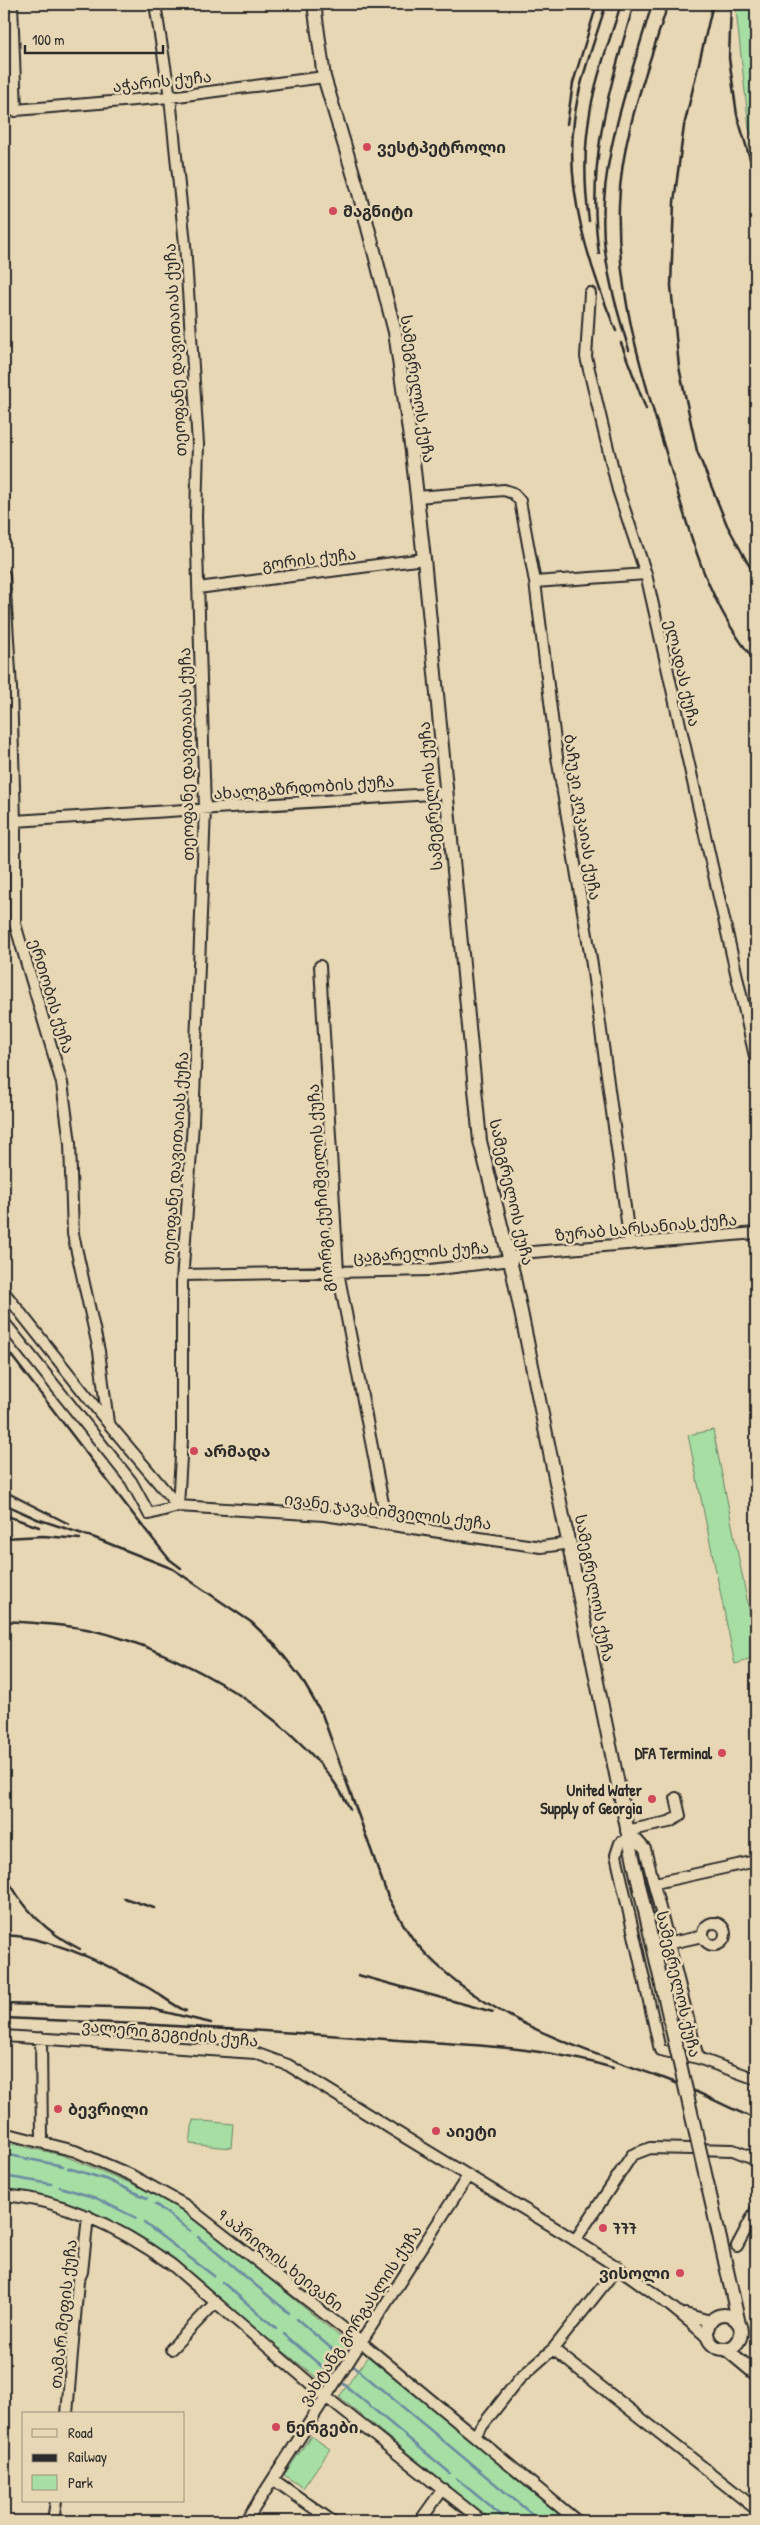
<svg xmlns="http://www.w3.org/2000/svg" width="760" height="2525" font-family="'Patrick Hand','Noto Sans Georgian',sans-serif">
	<rect width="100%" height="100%" fill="#e8d7b4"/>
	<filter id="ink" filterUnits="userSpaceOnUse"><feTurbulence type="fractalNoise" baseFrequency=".02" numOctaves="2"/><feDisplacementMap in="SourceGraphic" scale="10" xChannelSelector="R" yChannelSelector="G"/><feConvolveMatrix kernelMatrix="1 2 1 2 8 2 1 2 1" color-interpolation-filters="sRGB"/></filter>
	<g filter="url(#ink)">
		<!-- green -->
		<path fill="#a6dea3" stroke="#688467" d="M738,4H756V145L749,128L736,10Z
			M713,1430L756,1644V1658L735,1664L688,1435Z
			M193,2120L233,2124L231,2148L190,2144Z
			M4,2142L62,2155L157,2194L201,2223L344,2340L348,2346L324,2380L317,2378C282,2350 247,2323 213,2295C201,2286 191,2274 179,2265C130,2225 67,2196 4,2191Z
			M368,2356L542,2498L569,2521H491L339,2397Z
			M311,2436L330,2449L303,2488L284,2475Z"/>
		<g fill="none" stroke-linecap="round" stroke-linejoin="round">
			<!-- stream -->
			<path stroke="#6b8aa2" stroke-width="2.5" d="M4,2154L63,2166
				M68,2168L105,2179L147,2198
				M4,2176L51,2184
				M60,2187L96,2198L136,2218
				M155,2204L190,2231
				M144,2223L214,2276
				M198,2237L289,2313
				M222,2282L276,2328
				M297,2319L346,2361
				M284,2334L335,2378
				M351,2364L540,2521
				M340,2381L450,2473
				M457,2479L508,2521"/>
			<!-- minor casing -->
			<g stroke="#2b2b2b" stroke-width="14">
				<path id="minor" d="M12,4L16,111
					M155,4L170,97L185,244L198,444L196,517L205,809L193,1123L182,1282V1440L178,1506
					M4,111L170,97L324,77
					M590,293L586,357L618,490L646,574L756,1061
					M417,497L504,490L513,493L520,501L535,582L557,757L592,965L630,1244
					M4,575L11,688L15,821V924L62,1083L70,1143L73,1234L99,1351L108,1423
					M535,582L646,574
					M198,588L424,559
					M15,821L446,793
					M320,966L338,1272L387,1524
					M183,1275L431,1270L511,1260L521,1253L756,1233
					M4,1292L108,1423L178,1506
					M4,1322L131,1481L149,1514L178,1506L324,1515L541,1547L571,1543
					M626,1831L669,1822L680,1816L676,1798
					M655,1883L756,1861
					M703 1934a11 11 0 1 1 22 0a11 11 0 1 1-22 0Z
					M671,1943L703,1936
					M4,2036L255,2053L288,2065C348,2102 408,2140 469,2176C551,2226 636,2272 707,2337
					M41,2038L42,2141
					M698,2058L645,1849L636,1839H628L620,1843L616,1855L660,2050L698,2058L756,2079
					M4,2133L75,2151L131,2175L185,2205L361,2342L577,2521
					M4,2195C66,2200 122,2229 172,2265L326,2397L482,2521
					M576,2239L632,2155L650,2148L733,2150L756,2159
					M737,2246L756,2210
					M618,2267L553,2349L756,2509
					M685,2314L710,2321
					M171,2349L215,2303
					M67,2414L78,2281L82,2272L88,2216
					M475,2435L519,2379L553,2349
					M274,2480L332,2521
					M53,2521L56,2501
					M246,2521L468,2176
					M420,2521L443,2489"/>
			</g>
			<!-- major casing -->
			<g stroke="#2b2b2b" stroke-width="16">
				<path id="major" d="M314,4L324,77L359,193L395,332L412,452L424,559L480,1141L513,1273L635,1867
					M720,2239L739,2324
					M707 2332a17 17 0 1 1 34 0a17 17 0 1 1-34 0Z
					M726,2349L756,2374"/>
			</g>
			<!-- minor -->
			<use href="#minor" stroke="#e8d7b4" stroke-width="10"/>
			<!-- major -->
			<use href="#major" stroke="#e8d7b4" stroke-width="12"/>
			<!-- rail -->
			<path stroke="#2b2b2b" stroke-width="2.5" d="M606,4C595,41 578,83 574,121C565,192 589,266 616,331
				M668,4C648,69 621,135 619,205C616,292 642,374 667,456C688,528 706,603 756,662
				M713,4L684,126L674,202L671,286L679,367L697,451L727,525L756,578
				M731,4L729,58L737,115L756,179
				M567,124L573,83L597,4
				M589,221C584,184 584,144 591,107C597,72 611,37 621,4
				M599,254C586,162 609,90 634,4
				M621,343L646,409
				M629,350C619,317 609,284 605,250C595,169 630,80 652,4
				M4,1346L136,1518L169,1559L181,1568
				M4,1491L69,1524
				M4,1504L37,1519L95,1538L173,1569L251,1622L276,1646L301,1678L322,1714L388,1897C397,1913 405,1929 416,1943C478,2016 575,2047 663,2078C695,2089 725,2107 756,2119
				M4,1515L39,1527
				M4,1538L43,1536L80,1539
				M4,1621C32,1623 63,1624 91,1630C181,1650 309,1723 350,1809
				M4,1872C21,1907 45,1932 80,1949
				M124,1898L154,1908
				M4,1935C51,1937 107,1964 147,1987C160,1994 172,2005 186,2011
				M358,1975L493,2012
				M4,2004L148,2008L211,2023
				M4,2018C131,2023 258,2030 385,2039C462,2045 539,2045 613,2068"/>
			<!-- major-bridge casing -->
			<g stroke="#2b2b2b" stroke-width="16" stroke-linecap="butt">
				<path id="major-bridge" d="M635,1867L720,2239"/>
			</g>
			<!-- major-bridge -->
			<use href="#major-bridge" stroke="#e8d7b4" stroke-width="12"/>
		</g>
	</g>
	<!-- markers -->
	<g fill="#d1495b" stroke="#e8d7b4" stroke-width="2">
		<circle cx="367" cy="147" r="5"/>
		<circle cx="333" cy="211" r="5"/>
		<circle cx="194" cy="1451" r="5"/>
		<circle cx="722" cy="1753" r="5"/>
		<circle cx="652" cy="1799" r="5"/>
		<circle cx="58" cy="2109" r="5"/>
		<circle cx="436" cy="2131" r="5"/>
		<circle cx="603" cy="2228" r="5"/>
		<circle cx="680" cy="2273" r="5"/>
		<circle cx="276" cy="2427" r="5"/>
	</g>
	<g text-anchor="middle" stroke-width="5" stroke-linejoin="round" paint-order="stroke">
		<!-- street labels -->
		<g font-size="16" fill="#2b2b2b" stroke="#e8d7b4">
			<text transform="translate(162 81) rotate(-6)" y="6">აჭარის ქუჩა</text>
			<text transform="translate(175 350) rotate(-93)" y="6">თეოფანე დავითაიას ქუჩა</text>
			<text transform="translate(418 389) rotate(81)" y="6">სამეგრელოს ქუჩა</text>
			<text transform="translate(309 559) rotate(-7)" y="6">გორის ქუჩა</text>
			<text transform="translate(683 673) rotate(77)" y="6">ელადას ქუჩა</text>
			<text transform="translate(186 754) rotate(-91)" y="6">თეოფანე დავითაიას ქუჩა</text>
			<text transform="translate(304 787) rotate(-4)" y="6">ახალგაზრდობის ქუჩა</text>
			<text transform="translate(430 796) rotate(-95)" y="6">სამეგრელოს ქუჩა</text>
			<text transform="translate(583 817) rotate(81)" y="6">ბაჩუკი კოკაიას ქუჩა</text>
			<text transform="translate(52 996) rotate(73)" y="6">ერთობის ქუჩა</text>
			<text transform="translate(175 1158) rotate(-86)" y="6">თეოფანე დავითაიას ქუჩა</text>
			<text transform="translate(320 1188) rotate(-94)" y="6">გიორგი ქუჩიშვილის ქუჩა</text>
			<text transform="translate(512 1192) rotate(77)" y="6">სამეგრელოს ქუჩა</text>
			<text transform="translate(646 1227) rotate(-5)" y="6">ზურაბ სარსანიას ქუჩა</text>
			<text transform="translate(421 1252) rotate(-4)" y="6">ცაგარელის ქუჩა</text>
			<text transform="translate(388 1511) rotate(7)" y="6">ივანე ჯავახიშვილის ქუჩა</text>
			<text transform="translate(595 1588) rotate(79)" y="6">სამეგრელოს ქუჩა</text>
			<text transform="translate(679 1984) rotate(77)" y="6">სამეგრელოს ქუჩა</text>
			<text transform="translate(170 2033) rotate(5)" y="6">ვალერი გეგიძის ქუჩა</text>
			<text transform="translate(281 2260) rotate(38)" y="6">9 აპრილის ხეივანი</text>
			<text transform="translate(63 2314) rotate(-84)" y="6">თამარ მეფის ქუჩა</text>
			<text transform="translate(360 2315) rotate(-57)" y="6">ვახტანგ გორგასლის ქუჩა</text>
		</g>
		<!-- poi labels -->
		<g font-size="16" font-weight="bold" fill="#2b2b2b" stroke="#e8d7b4" text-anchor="start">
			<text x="377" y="153">ვესტპეტროლი</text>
			<text x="343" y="217">მაგნიტი</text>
			<text x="204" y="1457">არმადა</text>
			<text x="712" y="1759" text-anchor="end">DFA Terminal</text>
			<text x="642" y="1796" text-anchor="end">United Water<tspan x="642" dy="18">Supply of Georgia</tspan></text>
			<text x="68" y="2115">ბევრილი</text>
			<text x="446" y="2137">აიეტი</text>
			<text x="613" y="2234">777</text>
			<text x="670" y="2279" text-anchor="end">ვისოლი</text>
			<text x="286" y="2433">ნერგები</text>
		</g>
	</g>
	<!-- margin -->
	<rect width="760" height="2525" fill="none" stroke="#e8d7b4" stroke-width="20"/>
	<rect x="10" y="10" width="740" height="2505" fill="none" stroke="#2b2b2b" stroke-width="2" filter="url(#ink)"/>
	<!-- legend -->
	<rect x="22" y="2412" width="162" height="90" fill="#e8d7b4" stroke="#9c927d"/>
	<rect x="32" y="2429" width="25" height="8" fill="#e8d7b4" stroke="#9c927d"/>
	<text x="68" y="2438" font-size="15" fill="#2b2b2b">Road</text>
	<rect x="32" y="2454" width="25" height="8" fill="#2b2b2b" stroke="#9c927d"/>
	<text x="68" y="2462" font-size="15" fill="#2b2b2b">Railway</text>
	<rect x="32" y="2475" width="25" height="15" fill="#a6dea3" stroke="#9c927d"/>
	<text x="68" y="2488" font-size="15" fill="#2b2b2b">Park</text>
	<!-- scale -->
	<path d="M25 45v8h138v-8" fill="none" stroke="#2b2b2b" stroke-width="2.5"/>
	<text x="32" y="45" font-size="15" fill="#2b2b2b" stroke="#e8d7b4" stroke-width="4" paint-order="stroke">100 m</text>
</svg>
